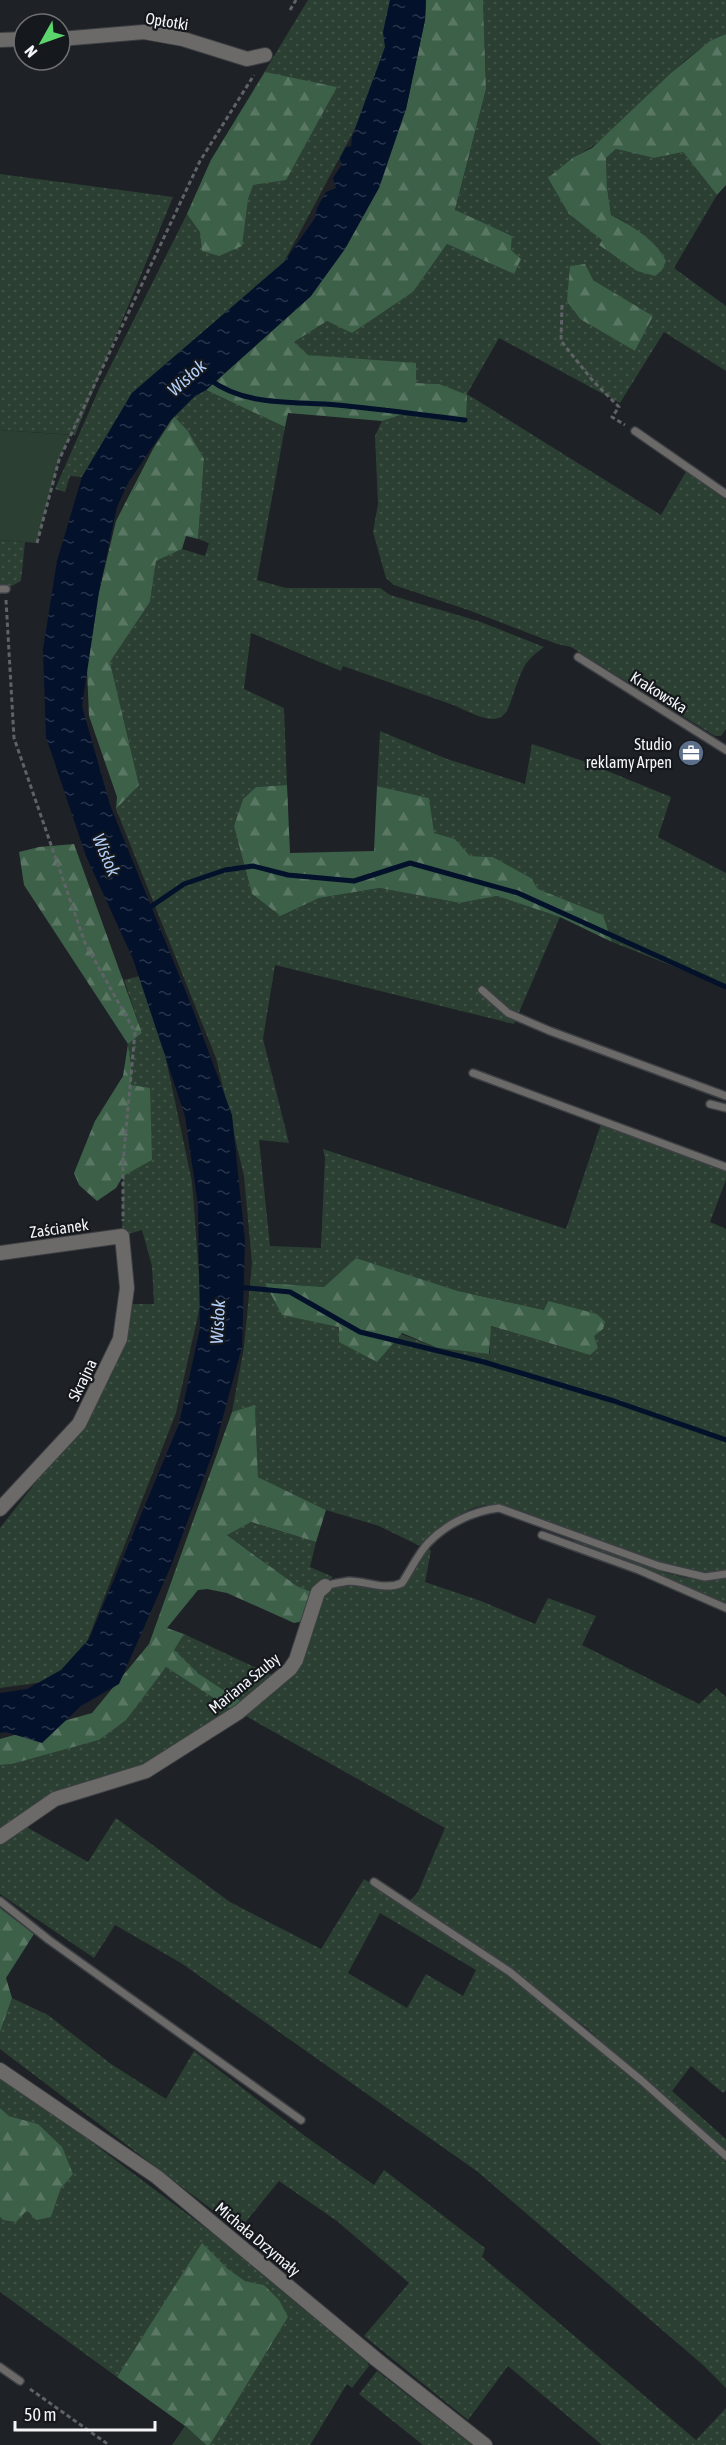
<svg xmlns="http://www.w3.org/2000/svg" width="726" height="2445" font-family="'Asap Condensed',sans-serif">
	<defs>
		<pattern id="grass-dots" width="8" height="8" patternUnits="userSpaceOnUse" patternTransform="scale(1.5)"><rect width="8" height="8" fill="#2b4032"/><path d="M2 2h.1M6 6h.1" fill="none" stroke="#405346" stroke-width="1.8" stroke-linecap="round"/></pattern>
		<pattern id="forest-firs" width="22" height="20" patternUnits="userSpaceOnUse" patternTransform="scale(1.5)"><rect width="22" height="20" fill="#3d6049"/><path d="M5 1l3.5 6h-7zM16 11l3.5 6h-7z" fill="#5a7764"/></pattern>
		<pattern id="water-ripples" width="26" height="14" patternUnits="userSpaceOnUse" patternTransform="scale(1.5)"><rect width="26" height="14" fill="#03112a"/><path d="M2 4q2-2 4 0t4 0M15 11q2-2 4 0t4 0" fill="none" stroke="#28344a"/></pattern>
	</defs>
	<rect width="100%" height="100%" fill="#1e2126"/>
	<!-- grass -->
	<path fill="url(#grass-dots)" fill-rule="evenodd" d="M308,0H393L395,16L365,110L284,262L132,393L82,477L70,476L65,492L55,489L99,389L187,214L211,160Z
		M483,0H726V34C666,61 633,128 574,157L569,214L603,240L599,245L627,223L611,215L607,187L606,158L616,149L654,158L683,152L717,195L674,268L726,306V371L664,332L620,403L499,338L467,394L661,515L687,470L726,500V729L721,736H715L571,647L557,644L471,611L394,585L386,578L373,532L378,504L375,436L382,421L407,413L466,420L439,384L415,383L416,364L307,355L294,342L327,321L353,332L413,292L447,244L514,274L511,250L512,236L455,211L486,89ZM593,280L653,316L635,351L580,319L567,301Z
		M0,174L173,197L75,435L0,430Z
		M206,390L285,427L257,580L286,588H380L390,595L478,621L544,647C536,653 529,658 524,667C503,708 517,737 456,706L343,666L341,671L251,633L244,689L284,708L287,785L256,787L243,799L234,826L252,894L282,916L319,898L381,888L460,903L497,896L560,917L514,1024L275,965L263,1039L289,1143L259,1140L270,1246L321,1248L325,1158L323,1149L566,1229L601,1124L726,1172V1180L710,1222L726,1229V1571C669,1579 596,1539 543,1519C523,1512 502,1501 481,1506C458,1511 436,1531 420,1546L379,1526L326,1510L258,1477L255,1406L232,1412L244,1347L252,1263L244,1176L216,1058L116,809L139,785L110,662L150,602L156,561L182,549L205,556L209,543L198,539L204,459L188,431L174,416L195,396ZM356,1258L458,1291L545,1310L547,1301L590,1355L490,1326V1354L438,1348L266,1283L324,1287Z
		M0,540L25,542L21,581L6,589H0Z
		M380,731L447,759L525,784L532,744L583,761L671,797L658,837L726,873V987L612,942L603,915L538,889L531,878L493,857L470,856L455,839L433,833L429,798L377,786Z
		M140,976L159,1026L192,1182L201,1302L176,1413L83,1652L51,1681L0,1688V1528L80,1426L131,1304H154L152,1266L142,1230L122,1236L123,1176L132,1073L128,1044L142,1033L124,980Z
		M250,1522L316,1542L310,1567L333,1577L314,1593L297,1586L226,1534Z
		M576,1538L666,1573L686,1578L726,1577V1605L638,1566L574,1542Z
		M428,1547L431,1551L425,1582L481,1601L535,1624L548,1598L596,1616L582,1645L699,1704L716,1688L726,1697V2090L723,2093L691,2066L672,2091L726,2139V2155L587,2028L439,1921L409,1902L418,1892L445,1828L242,1714L282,1681L326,1590L350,1584L395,1589L402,1587Z
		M184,1634L276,1677L242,1702L199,1674L173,1650Z
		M166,1667L232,1710L148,1766L0,1830V1765L12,1764L99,1740Z
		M116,1818L230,1902L321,1949L364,1879L506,1974L657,2098L726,2162V2388L703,2365L478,2172L181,1963L115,1925L94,1958L0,1894V1839L23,1825L88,1862ZM380,1913L476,1970L463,1996L426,1974L407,2008L348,1973Z
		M12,1998L48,2015L111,2064L166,2099L194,2051L305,2136L374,2185L384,2170L485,2248L482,2257L696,2440L726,2408V2445H602L508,2366L468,2420L364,2336L409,2283L337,2221L279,2181L239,2230L0,2049V2032Z
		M0,2076L65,2122L211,2232L367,2362L369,2366L352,2388L347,2384L310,2445H210L288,2317L264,2285L245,2281L228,2269L202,2244L117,2377L0,2292V2217L3,2220L27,2210L51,2217L61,2188L38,2124L9,2116L0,2108Z
		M377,2371L472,2445H423L359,2394Z"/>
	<!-- forest -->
	<path fill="url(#forest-firs)" d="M426,0H483L486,89L455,210L512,236L511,250L521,259L514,274L447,244L413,292L352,333L327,321L294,342L308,355L416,363V383L439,384L467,395L466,420L407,413L382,421L288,413L285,427L206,390L311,296L406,109L425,20Z
		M726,34V185L717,195L683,152L654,158L616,149L606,158L607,187L611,215C632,226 656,240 666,261L662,270L655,276L637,271L599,245L602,240L569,214L548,178L574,157L592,148L671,73L710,41Z
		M265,72L337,87L286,180L253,185L248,199L242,246L219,256L202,251L200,232L187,214L211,160Z
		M585,264L593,280L653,316L635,351L580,319L567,301L570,266Z
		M174,416L188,431L204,459L198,539L186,536L182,549L156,561L150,602L110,662L139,785L116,809L117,797L89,716L86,646L116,521L153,449Z
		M287,785L290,853L374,851L377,786L429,798L434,833L455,839L470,856L493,857L531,878L538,889L603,915L612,942L560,917L497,896L460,903L380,888L319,898L281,916L252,894L234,826L243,799L256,787Z
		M74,844L142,1033L128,1044L132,1073L131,1085L150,1088L152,1160L123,1176L116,1188L97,1201L79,1185L74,1173L95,1121L123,1076L128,1044L24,885L19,852L39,847Z
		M356,1258L458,1291L544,1310L548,1301L597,1314L605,1322L603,1329L594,1336L598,1348L590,1355L491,1326L489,1354L438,1348L402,1333L377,1362L339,1342V1327L282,1315L265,1283L324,1287Z
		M255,1405L258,1477L326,1510L316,1542L251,1522L227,1535L297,1586L314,1593L303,1621L294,1623L227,1593L207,1589L198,1590L167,1628L184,1634L174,1650L199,1674L242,1702L232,1710L166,1667L126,1720L99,1740L12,1764L0,1765V1739L92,1713L149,1644L232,1412Z
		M0,1908L34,1934L6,1978L12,1998L0,2032Z
		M0,2108L9,2116L38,2124L62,2147L73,2174L61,2188L51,2217L36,2220L27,2210L16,2222L3,2220L0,2217Z
		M202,2243L228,2269L245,2281L264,2285L279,2300L288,2317L210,2445H206L185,2426L117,2377Z"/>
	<!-- garden -->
	<path fill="#2b4032" d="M0,430L71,435L59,460L37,543L0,540Z
		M185,2426L206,2445H172Z"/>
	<!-- water -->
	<path fill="url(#water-ripples)" d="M390,0H426L425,20L406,109L379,188L345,249L311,296L206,390L195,396L170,421L128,483L117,507L99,592L82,706L110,805L192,1007L232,1115L245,1241L242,1347L214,1450L171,1566L119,1684L81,1706L42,1743L6,1732L0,1733V1693L27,1689L61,1670L89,1639L179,1424L200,1328L198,1205L185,1116L133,959L86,856L46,737L43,649L57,561L82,477L132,393L284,262L315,218L317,208L326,192L336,188L333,178L341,166L340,158L346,147L351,146L352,137L385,47L383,32Z"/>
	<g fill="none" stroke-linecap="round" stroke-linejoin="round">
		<!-- stream -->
		<path stroke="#03112a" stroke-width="5" d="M209,379C245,407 294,401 337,405C380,409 423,415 465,420
			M146,910L184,884L225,870L253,866L288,875L354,881L410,863L518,893L726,987
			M238,1287L290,1292L360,1332L484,1362L614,1401L726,1440"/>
		<!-- service casing -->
		<g stroke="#3c3f43" stroke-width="10">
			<path id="service" d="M635,431L726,494
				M0,589H6
				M578,657L726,750
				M482,990L508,1013L550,1031L726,1096
				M473,1073L726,1167
				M710,1104L726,1108
				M542,1535L639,1570L726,1608
				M325,1586C332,1584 341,1582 349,1581C367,1581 385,1591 402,1583C410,1571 418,1554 428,1543C446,1524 473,1511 499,1508L659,1566L705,1577L726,1574
				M374,1882L510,1972L641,2080L726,2156
				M0,1901L49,1940L301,2120
				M0,2367L20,2381"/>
		</g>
		<!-- minor casing -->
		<g stroke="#3c3f43" stroke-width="16">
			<path id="minor" d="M60,39L144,32L183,39L247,59L265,55
				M0,40L24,39
				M0,1253L122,1236L127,1288L120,1339L79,1424L0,1509
				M0,1837L55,1799L146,1771L239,1712L290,1669L296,1660L318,1592L325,1586
				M0,2070L157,2177L377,2360L485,2445"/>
		</g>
		<!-- path -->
		<path stroke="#5f6266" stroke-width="3" stroke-dasharray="4.5 3" stroke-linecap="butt" d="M290,10L296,0
			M562,305L561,341L593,381L619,407L612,417L625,425
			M37,543L59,460L200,161L254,75
			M6,600L14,738L85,943L135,1032L123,1162V1221
			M30,2389L109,2445"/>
		<!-- service -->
		<use href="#service" stroke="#6c6a68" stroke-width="7"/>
		<!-- minor -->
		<use href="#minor" stroke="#6c6a68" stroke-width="14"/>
	</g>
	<!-- icons -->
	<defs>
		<g id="office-disc" transform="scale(1.35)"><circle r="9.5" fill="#5c6f8a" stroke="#15181c"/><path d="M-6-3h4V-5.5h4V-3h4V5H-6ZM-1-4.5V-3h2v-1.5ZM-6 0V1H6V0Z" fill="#fff"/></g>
	</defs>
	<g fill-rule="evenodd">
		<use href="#office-disc" x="691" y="753"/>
	</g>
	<g text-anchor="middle" stroke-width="4.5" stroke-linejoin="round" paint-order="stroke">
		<!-- street labels -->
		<g font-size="16" fill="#f3f5f8" stroke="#15181c">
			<text transform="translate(167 21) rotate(9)" y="6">Opłotki</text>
			<text transform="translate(659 692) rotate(32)" y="6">Krakowska</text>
			<text transform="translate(59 1228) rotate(-8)" y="6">Zaścianek</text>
			<text transform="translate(82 1380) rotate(-64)" y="6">Skrajna</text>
			<text transform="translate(244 1683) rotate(-39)" y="6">Mariana Szuby</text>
			<text transform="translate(258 2239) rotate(40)" y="6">Michała Drzymały</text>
		</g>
		<!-- poi labels -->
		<g font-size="16" fill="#f3f5f8" stroke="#15181c" text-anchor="end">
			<text x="672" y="750">Studio<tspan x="672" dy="18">reklamy Arpen</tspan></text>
		</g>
		<!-- water labels -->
		<g font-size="18" font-style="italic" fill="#b2cff9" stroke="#15181c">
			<text transform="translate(187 378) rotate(-42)" y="6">Wisłok</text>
			<text transform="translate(106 855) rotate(67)" y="6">Wisłok</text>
			<text transform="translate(218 1322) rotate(-87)" y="6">Wisłok</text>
		</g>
	</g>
	<!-- north arrow -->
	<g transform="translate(42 42) rotate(230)"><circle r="28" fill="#15181c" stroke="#6e7074" stroke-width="1.5"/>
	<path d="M0-4.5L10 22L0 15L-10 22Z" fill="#5cd56d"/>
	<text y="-9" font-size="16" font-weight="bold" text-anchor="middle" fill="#f3f5f8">N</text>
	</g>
	<!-- scale -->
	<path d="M15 2421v9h140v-9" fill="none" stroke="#f3f5f8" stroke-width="3"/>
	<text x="24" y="2421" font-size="18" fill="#f3f5f8" stroke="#15181c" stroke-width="4.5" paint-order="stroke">50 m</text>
</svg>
